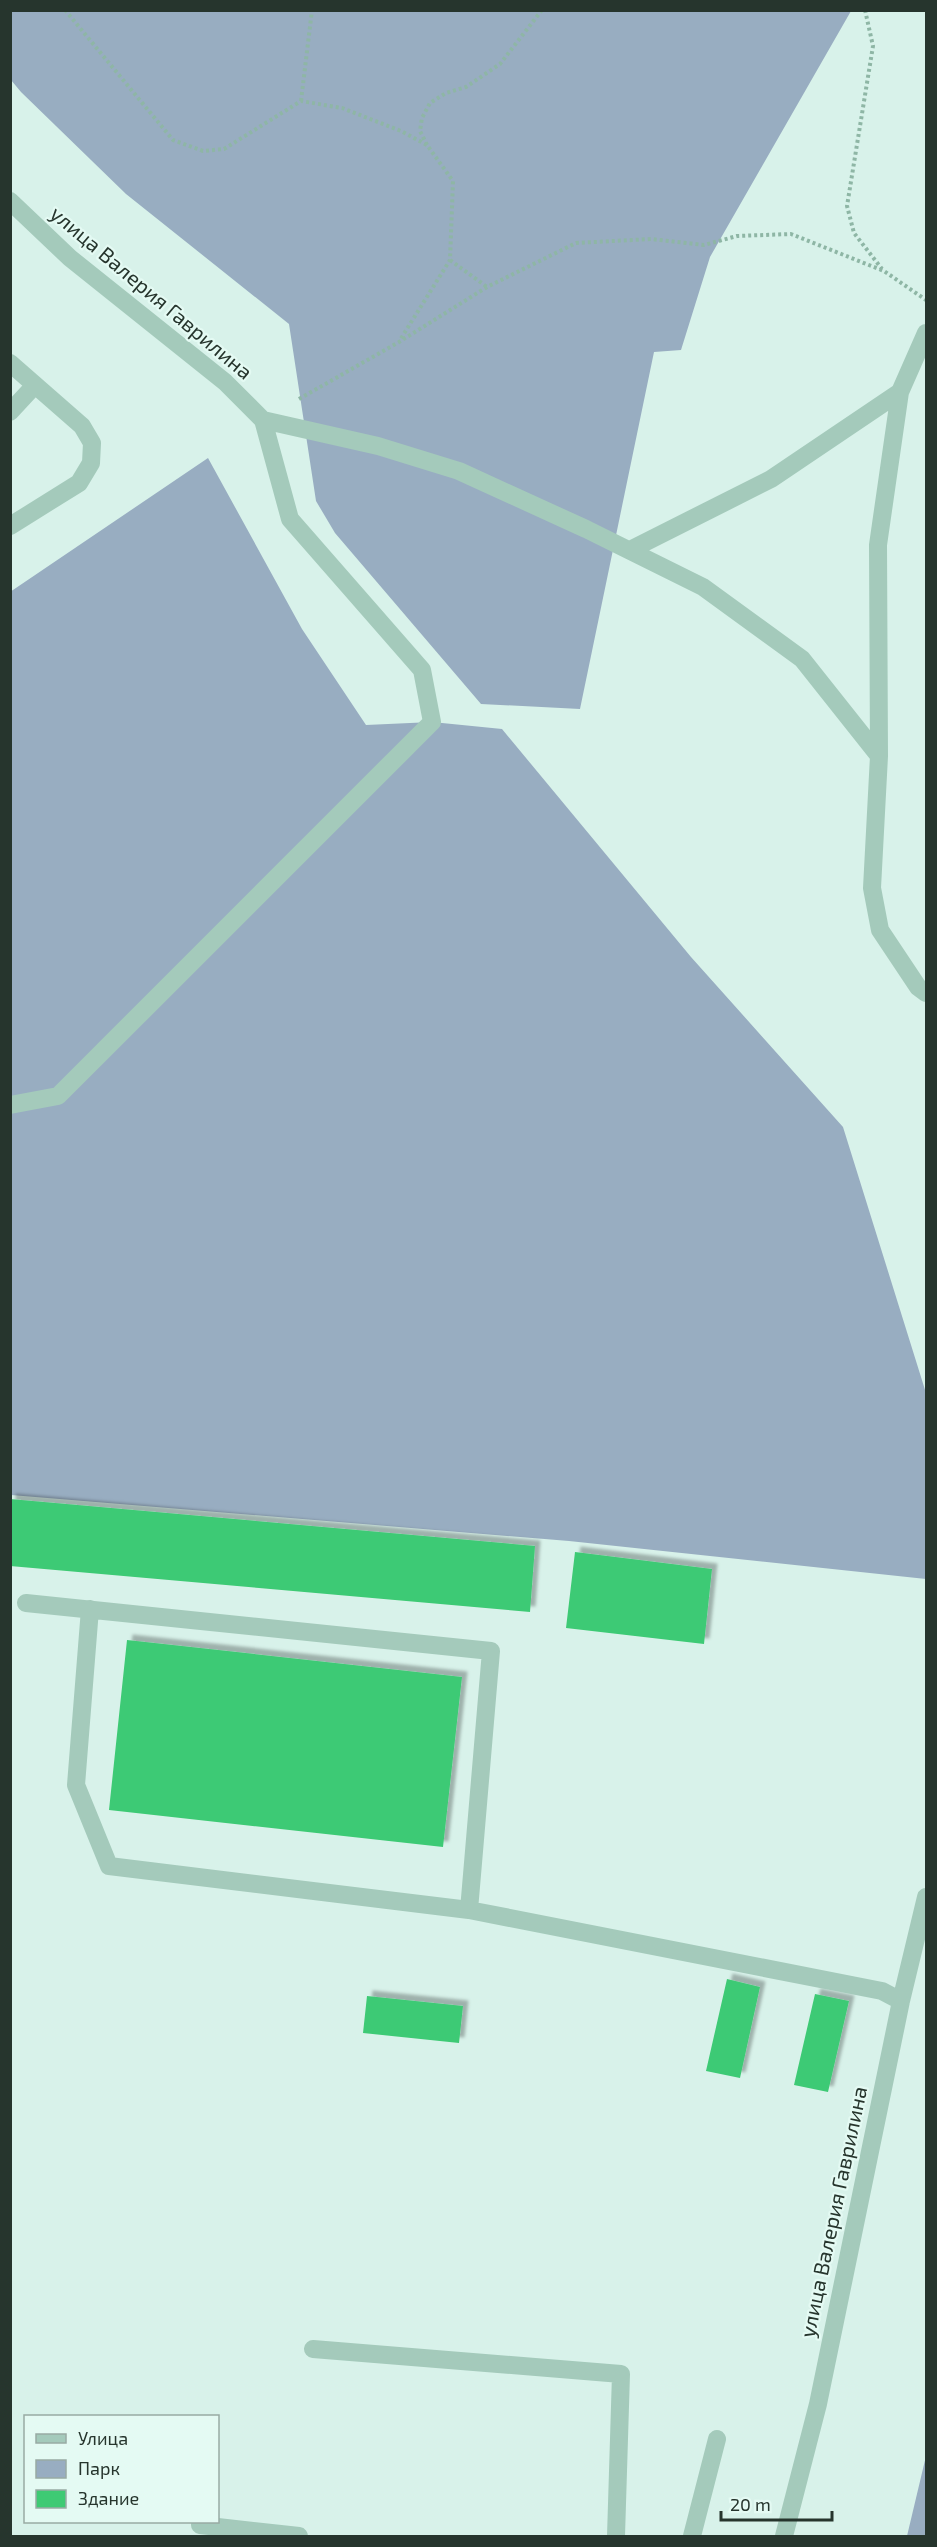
<svg xmlns="http://www.w3.org/2000/svg" width="937" height="2547" font-family="'Exo 2',sans-serif">
	<defs>
		<filter id="shadow"><feDropShadow dx="5.5" dy="-5.5" stdDeviation="1.5" flood-color="#0004"/></filter>
	</defs>
	<rect width="100%" height="100%" fill="#d8f2ea"/>
	<!-- green -->
	<path fill="#98adc1" d="M10,11H851L710,257L681,350L654,352L580,709L481,704L335,533L316,501L289,324L126,194L21,92L11,80Z
		M208,458L302,629L366,725L432,722L502,729L691,957L843,1127L926,1393V1579L569,1541L11,1495L10,592Z
		M926,2456V2536H907Z"/>
	<!-- building -->
	<path fill="#3eca74" filter="url(#shadow)" d="M10,1499L535,1546L530,1612L10,1566Z
		M575,1552L712,1569L704,1644L566,1628Z
		M127,1640L462,1677L443,1847L109,1810Z
		M727,1979L760,1987L740,2078L706,2071Z
		M815,1994L849,2001L828,2092L794,2085Z
		M367,1996L463,2006L459,2043L363,2033Z"/>
	<g fill="none" stroke-linecap="round" stroke-linejoin="round">
		<!-- path -->
		<path stroke="#8eb6a5" stroke-width="4" stroke-dasharray="3 3" stroke-linecap="butt" d="M65,10L173,140L203,151L224,149L301,101L342,108L401,131L427,145L453,181L450,260L400,340
			M865,10L873,46L847,206L854,233L882,269
			M301,101L312,10
			M427,145L420,131L422,118L430,103L446,93L466,87L500,64L542,10
			M450,260L487,287
			M299,399L399,342L487,287L576,243L651,239L704,245L737,236L791,234L884,271L926,300"/>
		<!-- minor -->
		<path stroke="#a4cabb" stroke-width="18" d="M10,201L70,258L225,382L263,420
			M10,363L82,426L92,443L91,463L79,483L10,526
			M10,412L35,385
			M263,420L378,446L459,471L586,529L703,587L802,659L879,756L872,888L880,930L918,987L926,993
			M630,550L771,479L900,392
			M879,756L878,545L900,392L926,333
			M10,1105L58,1096L432,722L422,670L290,519L263,420
			M26,1603L491,1651L469,1910L882,1991L901,2001
			M90,1609L76,1785L109,1866L469,1910
			M313,2349L621,2374L616,2536
			M200,2525L299,2536
			M692,2536L717,2439
			M784,2536L818,2404L901,2001L926,1897"/>
	</g>
	<g text-anchor="middle" stroke-width="4.5" stroke-linejoin="round" paint-order="stroke">
		<!-- street labels -->
		<g font-size="21" fill="#26352d" stroke="#e4faf3">
			<text transform="translate(151 293) rotate(40)" y="7">улица Валерия Гаврилина</text>
			<text transform="translate(834 2212) rotate(-78)" y="7">улица Валерия Гаврилина</text>
		</g>
	</g>
	<!-- border -->
	<rect width="937" height="2547" fill="none" stroke="#26352d" stroke-width="24"/>
	<!-- legend -->
	<rect x="24" y="2415" width="195" height="108" fill="#e4faf3" stroke="#98aba4" stroke-width="1.5"/>
	<rect x="36" y="2434" width="30" height="9" fill="#a4cabb" stroke="#98aba4" stroke-width="1.5"/>
	<text x="78" y="2445" font-size="18" fill="#26352d">Улица</text>
	<rect x="36" y="2460" width="30" height="18" fill="#98adc1" stroke="#98aba4" stroke-width="1.5"/>
	<text x="78" y="2475" font-size="18" fill="#26352d">Парк</text>
	<rect x="36" y="2490" width="30" height="18" fill="#3eca74" stroke="#98aba4" stroke-width="1.5"/>
	<text x="78" y="2505" font-size="18" fill="#26352d">Здание</text>
	<!-- scale -->
	<path d="M721 2511v9h111v-9" fill="none" stroke="#26352d" stroke-width="3"/>
	<text x="730" y="2511" font-size="18" fill="#26352d" stroke="#e4faf3" stroke-width="4.5" paint-order="stroke">20 m</text>
</svg>
